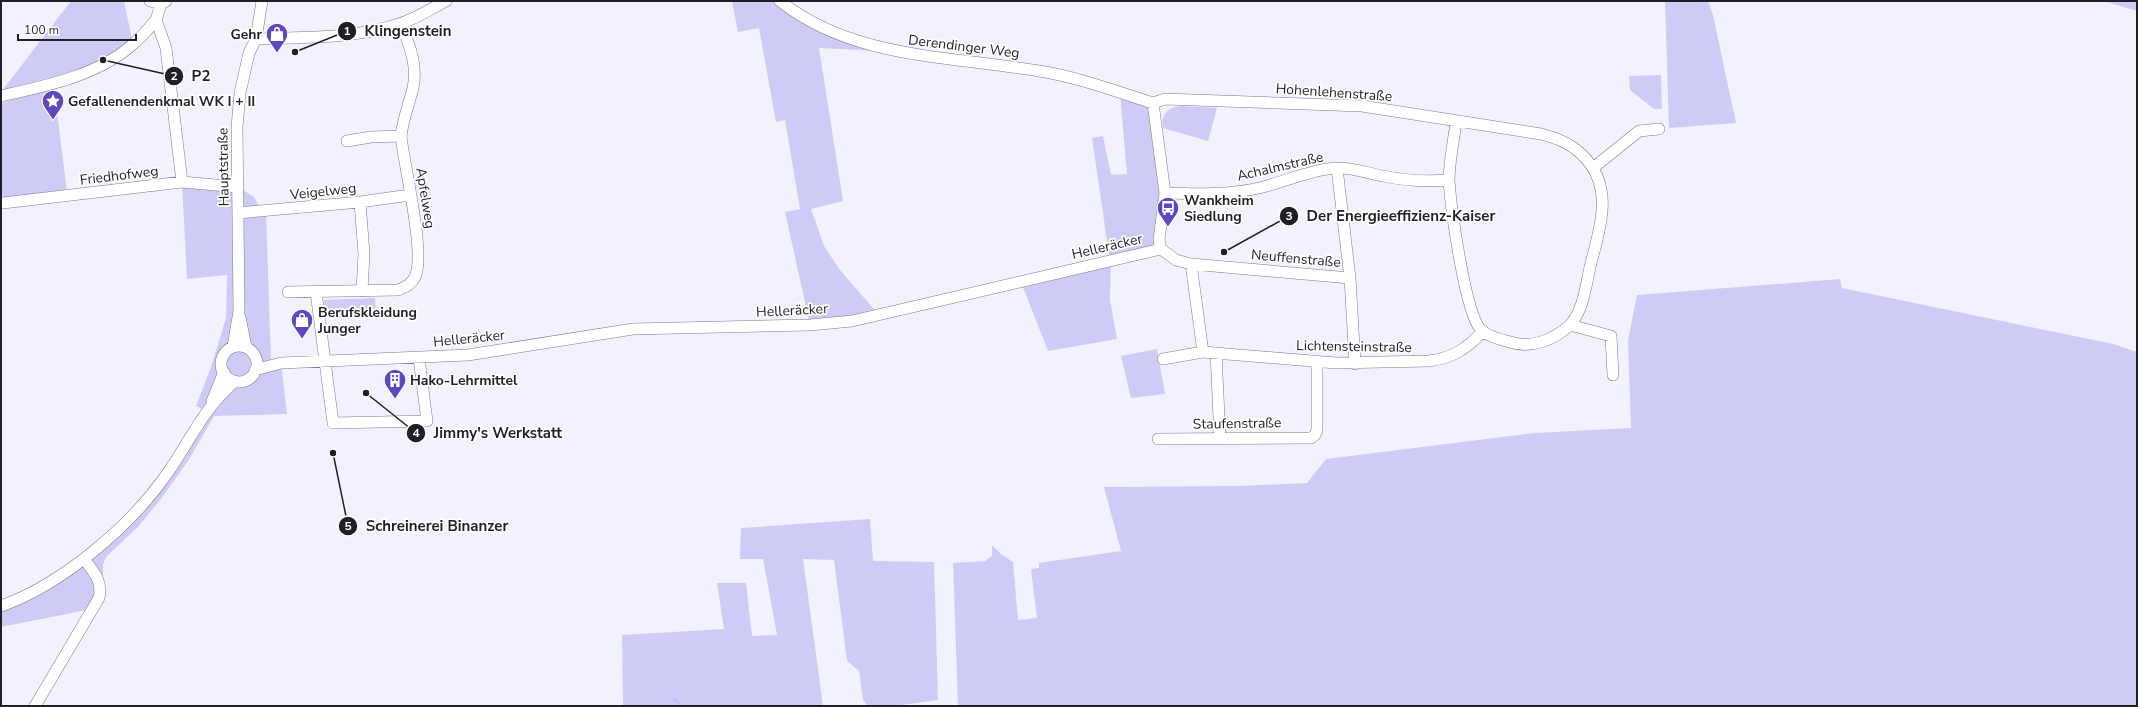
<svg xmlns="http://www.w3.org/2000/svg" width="2138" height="707" font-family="'Nunito Sans',sans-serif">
	<rect width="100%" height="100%" fill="#f2f1fe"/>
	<!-- green -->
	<path fill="#ceccf6" d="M71,1H124L133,44L53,84L1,92Z
		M732,1H780L797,15L899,52L819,48L843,201L811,209L824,246L840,270L879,315L810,325L785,212L800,209L785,120L776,122L759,28L738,32Z
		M1665,1H1708L1713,15L1736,123L1669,128Z
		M2104,1H2137V11Z
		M1661,75L1662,109H1654L1630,90L1629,76Z
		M54,88L67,192L1,200V103Z
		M1120,93L1153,103L1165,193L1161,249L1111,261L1110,300L1117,339L1048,351L1021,282L1110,261L1092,138L1103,136L1111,175L1127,174Z
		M1180,106L1217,108L1208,141L1163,128C1161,114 1167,108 1180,106Z
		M182,182L238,187L254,197L261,209L266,212L271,360L281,363L287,414L214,416L188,461L161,499L138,527L106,557L103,564V580L92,609L1,627V606L41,586L132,516L206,411L196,406L211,367L226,318L227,275L187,279Z
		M1840,279L1842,288L2113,344L2137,352V706H958L953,563L985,561L992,556V545L1001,554L1013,562L1018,620L1037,618L1031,569L1039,568V563L1121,551L1104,487L1239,486L1307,483L1326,459L1535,433L1631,428L1628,340L1637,295Z
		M375,298L376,315H378L325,318L324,300Z
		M1157,349L1165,394L1131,398L1121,356Z
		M870,519L873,561L934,562L938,700L895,706H868L863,700L859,671L847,661L834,560L803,559L823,706H623L622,635L724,629L717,583H746L752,636L777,635L763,559H740L741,528Z"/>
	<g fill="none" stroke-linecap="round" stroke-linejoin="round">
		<!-- stream -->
		<path stroke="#c2bffd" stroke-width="2.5" d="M674,699L682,706"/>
		<!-- minor casing -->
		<g stroke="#7a798b" stroke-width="12">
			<path id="minor" d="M150,1L161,4
				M166,1L161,4L156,20L166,48L182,182
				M780,1C853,59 951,56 1039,71C1078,77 1115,91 1153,103
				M256,39C304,37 353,39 399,24C415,19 431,9 446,1
				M1,96C45,86 97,76 132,45C141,38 148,29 156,20
				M1153,103L1165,99L1362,106L1541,134C1560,139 1574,145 1587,160C1614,192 1599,231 1590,267C1586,286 1583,312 1569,326C1553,340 1531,349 1510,342C1502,340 1489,337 1482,331C1465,316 1451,207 1449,181C1449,162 1454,140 1456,121
				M1153,103L1165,193L1159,240L1161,249L1176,260L1191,264L1350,278
				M347,141L371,137L401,136
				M1337,168L1350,278L1355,364
				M1593,168L1639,131L1659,129
				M1165,193C1196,194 1229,195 1259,188C1285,182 1309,170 1335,168C1353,167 1366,173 1383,176C1407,181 1425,182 1449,180
				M360,202L364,254L362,291
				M3,203L182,182L238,187
				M238,213L360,202L410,195
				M1191,264L1203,352
				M288,292L398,290C405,287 411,285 415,277C426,254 404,166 401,136C403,119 409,104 413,88C418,65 409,44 401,24
				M316,292L333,423L427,421L419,358
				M240,317L246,347
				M1570,325L1611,336L1613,375
				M221 364a18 18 0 1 1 36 0a18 18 0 1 1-36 0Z
				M233,347L239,311L237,127L240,93L249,53L256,39L262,1
				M1216,353L1220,439
				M1163,359L1203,352L1336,363L1429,361C1452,358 1467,349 1483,331
				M255,370L281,363L468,355L633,329L810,325L852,321L1161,249
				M212,401L224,372
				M1158,439L1311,438L1315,435L1317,430V362
				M1,606C63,584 132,525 169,471C192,437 204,408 235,381
				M35,706L99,598C103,581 93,571 84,559"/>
		</g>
		<!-- minor -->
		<use href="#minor" stroke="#fff" stroke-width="11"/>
	</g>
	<!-- icons -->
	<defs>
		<g id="shop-pin" transform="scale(1.15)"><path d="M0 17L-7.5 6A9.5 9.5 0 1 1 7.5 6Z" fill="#5e47bf" stroke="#fff"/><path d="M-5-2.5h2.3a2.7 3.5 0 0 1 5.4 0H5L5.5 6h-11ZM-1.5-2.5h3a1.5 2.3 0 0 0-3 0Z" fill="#fff"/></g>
		<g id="sight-pin" transform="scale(1.15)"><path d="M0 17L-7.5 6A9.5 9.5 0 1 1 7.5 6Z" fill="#5e47bf" stroke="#fff"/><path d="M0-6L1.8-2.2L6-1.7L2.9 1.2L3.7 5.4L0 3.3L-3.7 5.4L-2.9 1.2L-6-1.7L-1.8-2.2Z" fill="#fff"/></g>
		<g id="bus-pin" transform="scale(1.15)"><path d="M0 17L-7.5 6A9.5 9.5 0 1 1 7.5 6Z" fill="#5e47bf" stroke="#fff"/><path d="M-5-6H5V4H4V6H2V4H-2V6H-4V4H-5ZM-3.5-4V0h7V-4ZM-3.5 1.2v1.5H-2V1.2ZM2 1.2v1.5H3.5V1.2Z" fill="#fff"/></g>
		<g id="building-pin" transform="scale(1.15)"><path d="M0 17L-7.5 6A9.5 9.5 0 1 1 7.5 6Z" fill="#5e47bf" stroke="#fff"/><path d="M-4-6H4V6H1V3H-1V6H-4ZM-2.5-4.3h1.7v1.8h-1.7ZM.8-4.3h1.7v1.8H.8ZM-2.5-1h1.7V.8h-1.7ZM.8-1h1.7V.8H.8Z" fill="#fff"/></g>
	</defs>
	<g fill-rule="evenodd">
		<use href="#shop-pin" x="277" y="34"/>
		<use href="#sight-pin" x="53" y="101"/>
		<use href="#bus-pin" x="1168" y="208"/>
		<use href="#shop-pin" x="302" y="320"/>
		<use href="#building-pin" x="395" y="380"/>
	</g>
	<g text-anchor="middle" stroke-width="3.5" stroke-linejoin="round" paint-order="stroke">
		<!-- poi labels -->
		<g font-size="14" font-weight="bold" fill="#1f1f27" stroke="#fff" text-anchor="start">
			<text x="262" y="39" text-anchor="end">Gehr</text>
			<text x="68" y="106">Gefallenendenkmal WK I + II</text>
			<text x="1184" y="205">Wankheim<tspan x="1184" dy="16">Siedlung</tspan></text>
			<text x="318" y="317">Berufskleidung<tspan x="318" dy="16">Junger</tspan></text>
			<text x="410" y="385">Hako-Lehrmittel</text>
		</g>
		<!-- street labels -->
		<g font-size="14" fill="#1f1f27" stroke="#fff">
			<text transform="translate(964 46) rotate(7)" y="5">Derendinger Weg</text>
			<text transform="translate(1334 92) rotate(4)" y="5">Hohenlehenstraße</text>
			<text transform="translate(1280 166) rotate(-13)" y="5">Achalmstraße</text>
			<text transform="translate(223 167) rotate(-91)" y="5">Hauptstraße</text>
			<text transform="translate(119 175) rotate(-7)" y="5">Friedhofweg</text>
			<text transform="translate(323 191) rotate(-6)" y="5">Veigelweg</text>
			<text transform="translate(426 198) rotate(81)" y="5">Apfelweg</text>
			<text transform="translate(1107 246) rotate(-13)" y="5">Helleräcker</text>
			<text transform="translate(1296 258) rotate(5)" y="5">Neuffenstraße</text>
			<text transform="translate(792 310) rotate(-3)" y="5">Helleräcker</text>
			<text transform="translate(469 338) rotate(-6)" y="5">Helleräcker</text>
			<text transform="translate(1354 346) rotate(1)" y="5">Lichtensteinstraße</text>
			<text transform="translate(1237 423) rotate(-1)" y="5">Staufenstraße</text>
		</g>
	</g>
	<!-- callouts -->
	<path fill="none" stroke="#1f1f27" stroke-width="1.5" d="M295 52L347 31M103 60L174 76M1224 252L1289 216M366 393L416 433M333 453L348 526"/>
	<g fill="#1f1f27" stroke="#fff" stroke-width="1.5">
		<circle cx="295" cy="52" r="4"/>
		<circle cx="103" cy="60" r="4"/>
		<circle cx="1224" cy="252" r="4"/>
		<circle cx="366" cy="393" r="4"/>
		<circle cx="333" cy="453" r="4"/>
		<circle cx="347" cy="31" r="10"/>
		<circle cx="174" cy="76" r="10"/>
		<circle cx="1289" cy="216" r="10"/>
		<circle cx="416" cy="433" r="10"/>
		<circle cx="348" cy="526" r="10"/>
	</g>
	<g font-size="12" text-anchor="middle" font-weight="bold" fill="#fff">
		<text x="347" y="35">1</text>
		<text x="174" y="80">2</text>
		<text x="1289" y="220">3</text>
		<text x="416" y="437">4</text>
		<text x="348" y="530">5</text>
	</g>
	<g font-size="15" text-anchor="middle" font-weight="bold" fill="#1f1f27" stroke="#fff" stroke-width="3.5" stroke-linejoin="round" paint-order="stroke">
		<text x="408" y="36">Klingenstein</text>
		<text x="201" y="81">P2</text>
		<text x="1401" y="221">Der Energieeffizienz-Kaiser</text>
		<text x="498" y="438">Jimmy's Werkstatt</text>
		<text x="437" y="531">Schreinerei Binanzer</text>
	</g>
	<!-- border -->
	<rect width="2138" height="707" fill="none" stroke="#1f1f27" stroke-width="4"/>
	<!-- scale -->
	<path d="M18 34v6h118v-6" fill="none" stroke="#1f1f27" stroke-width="2"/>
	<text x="24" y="34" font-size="12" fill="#1f1f27" stroke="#ffffff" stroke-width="3" paint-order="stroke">100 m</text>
</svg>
